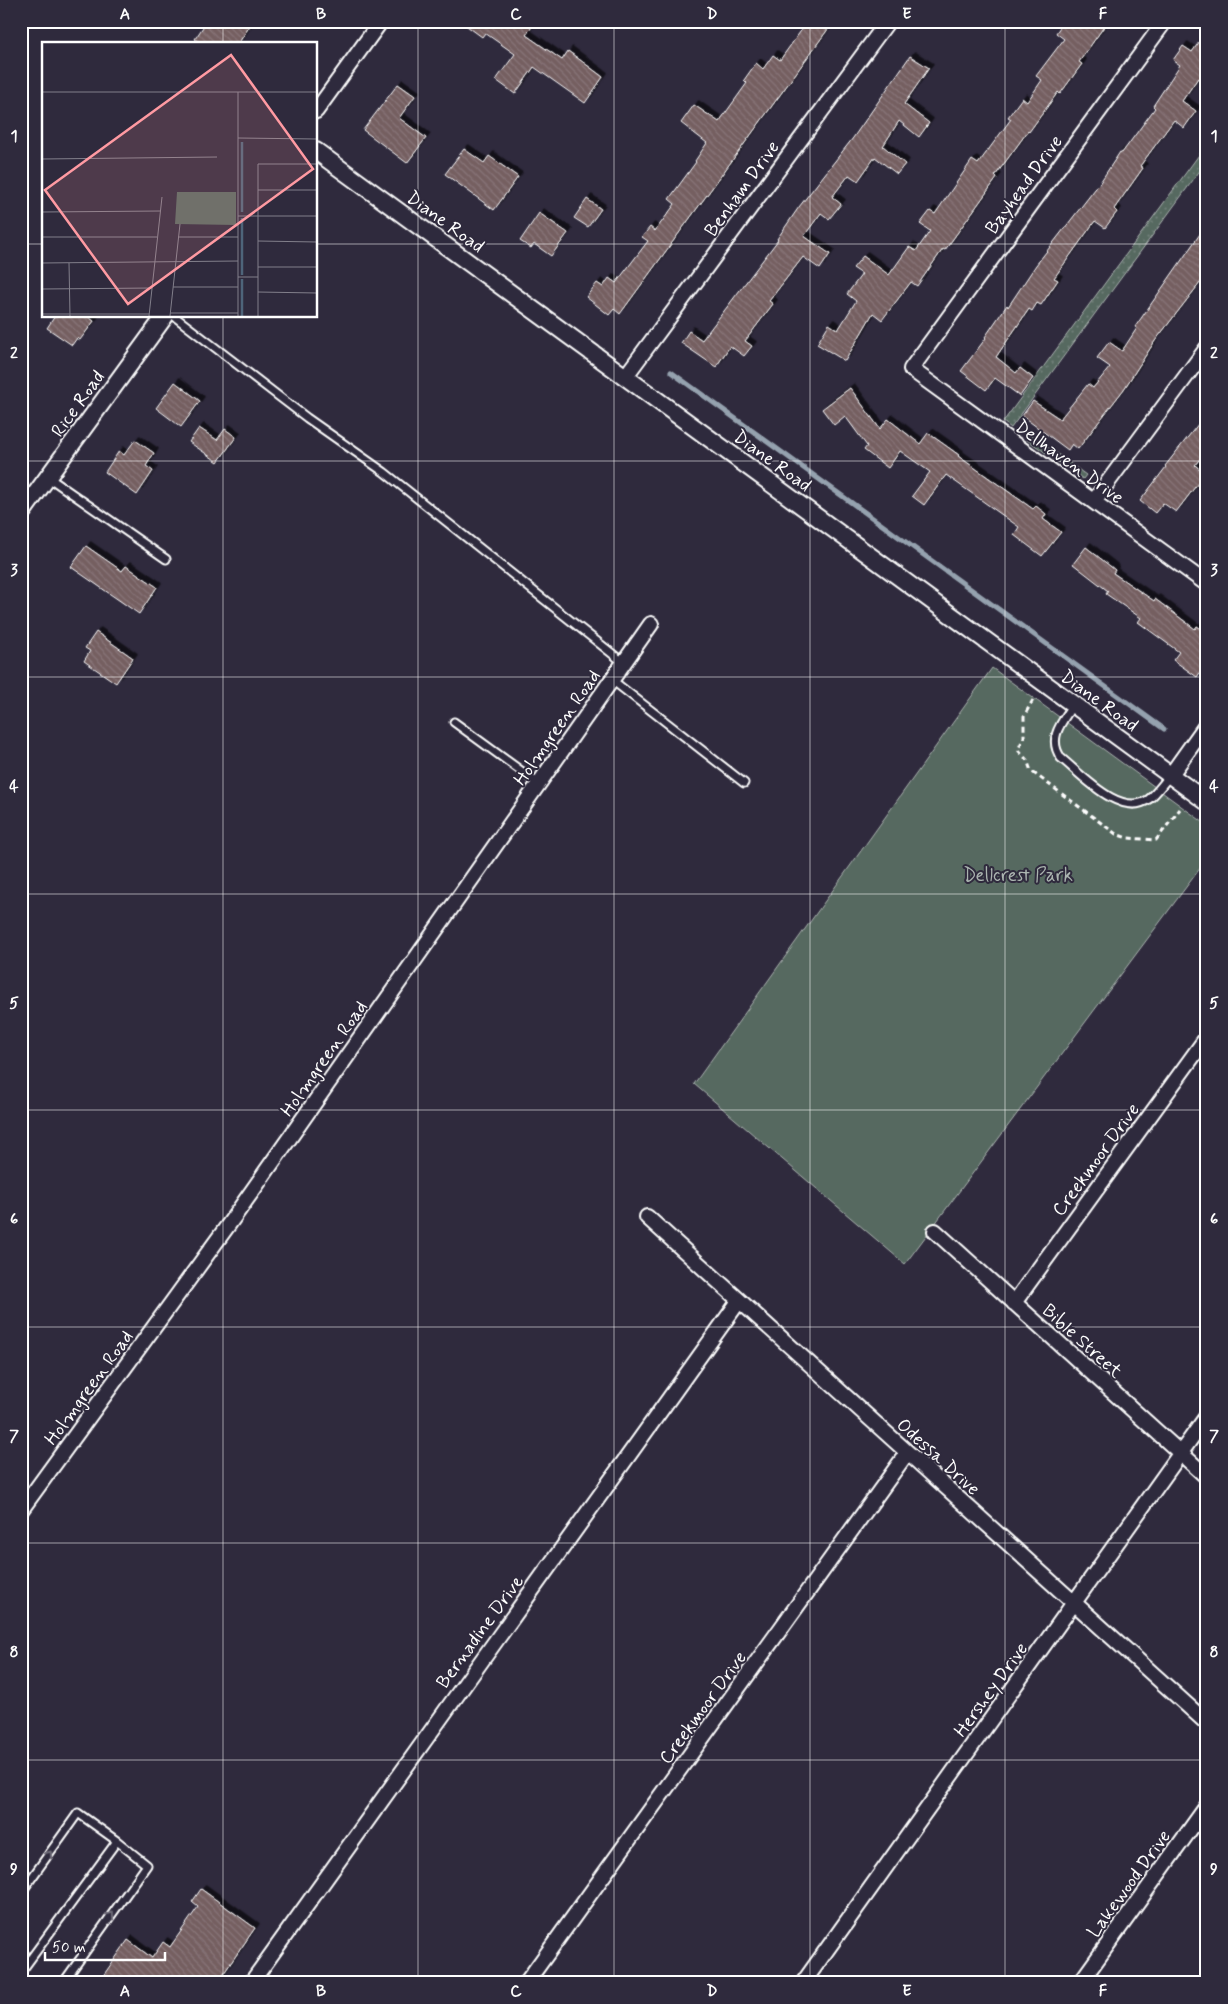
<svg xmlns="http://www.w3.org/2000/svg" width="1228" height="2004" font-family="Mynerve,sans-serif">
	<defs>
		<pattern id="grass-dots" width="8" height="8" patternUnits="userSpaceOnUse" patternTransform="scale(1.25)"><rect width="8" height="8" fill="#576961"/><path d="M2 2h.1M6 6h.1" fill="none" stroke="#708079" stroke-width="1.8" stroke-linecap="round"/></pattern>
		<pattern id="building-back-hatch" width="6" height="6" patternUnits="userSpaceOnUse" patternTransform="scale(1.25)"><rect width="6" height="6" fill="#745e61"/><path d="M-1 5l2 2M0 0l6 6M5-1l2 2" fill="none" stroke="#897679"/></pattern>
		<filter id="shadow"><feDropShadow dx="4.5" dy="-4.5" stdDeviation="0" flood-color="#0009"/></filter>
	</defs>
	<rect width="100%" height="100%" fill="#2f2a3d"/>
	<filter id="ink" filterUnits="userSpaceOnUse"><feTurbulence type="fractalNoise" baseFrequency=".02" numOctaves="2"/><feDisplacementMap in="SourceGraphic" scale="10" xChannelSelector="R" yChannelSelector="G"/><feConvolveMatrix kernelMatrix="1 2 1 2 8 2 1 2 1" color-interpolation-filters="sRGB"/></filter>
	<g filter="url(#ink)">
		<!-- grass -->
		<path fill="url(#grass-dots)" stroke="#abb4b0" d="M1207,144V161L1011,428L1003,422Z
			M1030,434L1086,475L1083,479L1026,439Z"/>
		<!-- park -->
		<path fill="#576961" stroke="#abb4b0" d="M992,668L1207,825V859L905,1264L694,1084Z"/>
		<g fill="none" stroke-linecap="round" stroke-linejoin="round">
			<!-- stream -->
			<path stroke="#95a2af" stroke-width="5" d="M671,372L1164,729"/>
		</g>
		<!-- building -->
		<path fill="url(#building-back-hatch)" stroke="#fff" filter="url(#shadow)" d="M207,21H253L238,44H201L195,39Z
			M460,21H536L526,35L562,60L568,51L603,77L585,103L534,67L515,94L496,80L515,54L485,33L482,37Z
			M808,21H834L620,314L614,309L609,315L586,297L597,283L603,287L609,278L616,283L648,241L642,237L650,227L655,231L675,204L669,199L696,162L695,161L707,143L681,123L694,105L719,122L747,83L744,80L756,63L763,69L773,55L780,60Z
			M1064,21H1108L1079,62L1082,64L1060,94L1058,92L1029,132L1028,131L995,176L997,178L945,250L943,249L917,286L911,282L882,320L873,313L845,361L817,344L829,324L838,330L856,301L847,294L862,274L853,268L863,256L889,275L909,247L916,251L930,231L920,224L930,211L935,214L972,160L978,164L1011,119L1008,117L1022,98L1027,102L1042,80L1036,76L1064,39L1056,33Z
			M1207,31V85L1198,78L1182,101L1196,111L1184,128L1174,120L1140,166L1143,168L1114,209L1117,212L1105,228L1095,221L1054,278L1058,280L1041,305L1037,303L1032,311L1029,309L996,357L1016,373L1020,368L1033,378L1020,396L995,378L986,390L961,371L986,338L985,337L1007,305L1008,307L1036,265L1099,184L1120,152L1122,153L1155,108L1153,106L1180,65L1173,60L1183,46L1192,52Z
			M910,56L929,68L904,104L929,123L919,137L899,121L883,146L905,164L897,174L875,157L858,181L849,175L832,197L841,204L829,219L821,213L804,236L830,254L820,269L803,257L769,301L773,304L745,341L752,346L744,356L730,346L716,367L681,343L689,331L702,340L778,240L777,239L799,207L853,138Z
			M398,84L415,96L399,118L426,138L407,163L363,130Z
			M464,149L484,163L489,156L518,177L494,210L445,174Z
			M587,199L601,209L588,227L574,218Z
			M539,213L568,233L551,256L534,244L531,248L520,241Z
			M1207,224V274L1155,341L1124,389L1078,449L1072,444L1068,450L1022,416L1033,401L1060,419L1088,384L1093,388L1110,367L1097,358L1109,342L1122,351L1137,328L1135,327Z
			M55,316H87L94,321L80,340L77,338L72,345L47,328Z
			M175,382L200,401L181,427L156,408Z
			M850,388L880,429L888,419L920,444L928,433L959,455L958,456L1033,509L1036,506L1046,514L1043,519L1061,532L1042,556L1014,535L1019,527L946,475L924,505L912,496L930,472L900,451L888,468L864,450L867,446L845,416L834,425L822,409Z
			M1207,413V450L1195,465L1205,474L1176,512L1163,503L1155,513L1140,501L1166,467L1165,466Z
			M199,428L217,440L225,429L236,437L218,462L189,442Z
			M135,440L154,453L146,466L153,471L137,495L105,472L119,451L124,455Z
			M86,546L122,571L126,566L157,587L139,614L71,567Z
			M1086,547L1115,570L1113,573L1154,601L1155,599L1195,629L1197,626L1207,633V663L1197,677L1173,660L1179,652L1138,622L1141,618L1106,594L1108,591L1073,564Z
			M96,632L133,658L116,683L84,661L90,651L85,648Z
			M201,1889L255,1928L217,1983H98L128,1940L152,1958L163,1942L170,1947L198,1907L192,1902Z"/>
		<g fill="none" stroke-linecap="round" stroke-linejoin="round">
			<!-- service casing -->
			<g stroke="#fff" stroke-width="11">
				<path id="service" d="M174,316L307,418L384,472L624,663
					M48,477L166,559
					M612,680L744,783
					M1073,705C1062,722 1047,738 1061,758C1082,775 1121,819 1149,799C1157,793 1163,783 1170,776
					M454,722L539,784
					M21,1893L78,1813L117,1841
					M21,1972L117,1841L147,1865L63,1983"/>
			</g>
			<!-- minor casing -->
			<g stroke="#fff" stroke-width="18">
				<path id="minor" d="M1165,21L911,369L1207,584
					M316,111L381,21
					M625,377L888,21
					M1094,501L1207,348
					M1170,776L1207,724
					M647,1217L1207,1723
					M935,1231L1207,1477
					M1014,1303L1207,1037
					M21,1510L229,1224L651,624
					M251,1983L739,1301
					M526,1983L907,1453
					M803,1983L1207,1416
					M1080,1983L1207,1806"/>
			</g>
			<!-- tertiary casing -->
			<g stroke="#fff" stroke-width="20">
				<path id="tertiary" d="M316,151L1207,802
					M21,514L165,316"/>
			</g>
			<!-- path -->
			<path stroke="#fff" stroke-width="3" stroke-dasharray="5 4" stroke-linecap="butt" d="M1033,700L1024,716V737L1018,750L1027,760L1031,771L1116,834L1127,838L1156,840L1180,809"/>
			<!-- service -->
			<use href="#service" stroke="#2f2a3d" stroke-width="7"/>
			<!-- minor -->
			<use href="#minor" stroke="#2f2a3d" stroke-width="14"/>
			<!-- tertiary -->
			<use href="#tertiary" stroke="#2f2a3d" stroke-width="16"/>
		</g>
		<!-- one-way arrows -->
		<defs><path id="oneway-chevron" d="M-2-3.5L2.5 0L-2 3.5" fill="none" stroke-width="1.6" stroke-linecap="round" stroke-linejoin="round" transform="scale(1.25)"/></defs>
		<g stroke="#6d6a77">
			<use href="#oneway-chevron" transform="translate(49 1854) rotate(-55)"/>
			<use href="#oneway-chevron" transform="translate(111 1915) rotate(-54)"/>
		</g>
	</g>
	<!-- grid -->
	<path fill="none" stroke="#fff" stroke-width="1" stroke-opacity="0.55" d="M223,21V44M418,21V1983M614,21V1983M810,21V1983M1005,21V1983M21,244H44M316,244H1207M223,316V1983M21,461H1207M21,677H1207M21,894H1207M21,1110H1207M21,1327H1207M21,1543H1207M21,1760H1207"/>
	<g text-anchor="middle" stroke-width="4" stroke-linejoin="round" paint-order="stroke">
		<!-- street labels -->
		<g font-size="19" fill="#fff" stroke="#2f2a3d">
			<text transform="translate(1023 184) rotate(-54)" y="7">Bayhead Drive</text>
			<text transform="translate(741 188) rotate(-54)" y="7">Benham Drive</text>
			<text transform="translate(446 221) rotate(36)" y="7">Diane Road</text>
			<text transform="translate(77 403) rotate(-54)" y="7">Rice Road</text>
			<text transform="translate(773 460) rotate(36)" y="7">Diane Road</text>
			<text transform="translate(1070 461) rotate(36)" y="7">Dellhaven Drive</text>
			<text transform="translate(1100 700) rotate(36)" y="7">Diane Road</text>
			<text transform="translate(556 727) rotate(-55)" y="7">Holmgreen Road</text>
			<text transform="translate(323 1058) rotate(-55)" y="7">Holmgreen Road</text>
			<text transform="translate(1095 1159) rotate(-54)" y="7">Creekmoor Drive</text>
			<text transform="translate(1083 1340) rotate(42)" y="7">Bible Street</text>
			<text transform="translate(88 1387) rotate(-54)" y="7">Holmgreen Road</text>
			<text transform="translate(939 1456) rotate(42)" y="7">Odessa Drive</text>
			<text transform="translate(479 1631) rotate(-54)" y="7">Bernadine Drive</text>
			<text transform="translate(990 1689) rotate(-54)" y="7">Hershey Drive</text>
			<text transform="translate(702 1707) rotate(-54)" y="7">Creekmoor Drive</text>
			<text transform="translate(1128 1883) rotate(-54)" y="7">Lakewood Drive</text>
		</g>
		<!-- park labels -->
		<g font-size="19" fill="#abb4b0" stroke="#2f2a3d">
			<text x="1018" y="881">Dellcrest Park</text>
		</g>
	</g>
	<!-- overview -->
	<g transform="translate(42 42)">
		<rect width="275" height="275" fill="#2f2a3d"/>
		<path d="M135,150H194V183L133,182Z" fill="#576961"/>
		<path fill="none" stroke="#4e647a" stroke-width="2.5" d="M200,100V170M200,176V233M200,274V237"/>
		<path fill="none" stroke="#827f8b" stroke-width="1" d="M0,50H275M196,96L275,97M0,117L175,115M216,148H275M0,170L118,169M196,174H275M0,195H115M136,195H196M216,199L275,200M0,221L196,219M27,221L28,274M216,225H275M196,235H216M131,245H196M0,247L110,246M216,250L275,251M128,271H196M0,272H107M107,274L120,155M128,274L138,182M196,274V50M216,274V122H275"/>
		<path fill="#ff9aa2" fill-opacity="0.15" stroke="#ff9aa2" stroke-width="2.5" d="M189,13L271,127L86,262L3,148Z"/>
		<rect width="275" height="275" fill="none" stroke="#fff" stroke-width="2.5"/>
	</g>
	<!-- margin -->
	<rect width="1228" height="2004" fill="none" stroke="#2f2a3d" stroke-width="55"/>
	<!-- scale -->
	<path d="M45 1952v8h120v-8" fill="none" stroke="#ffffff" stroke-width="2.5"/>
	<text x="52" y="1952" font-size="15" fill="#ffffff" stroke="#2f2a3d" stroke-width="4" paint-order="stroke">50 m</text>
	<rect x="28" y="28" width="1172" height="1948" fill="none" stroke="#fff" stroke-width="2"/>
	<g font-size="16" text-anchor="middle" font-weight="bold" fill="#fff">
		<text x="125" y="19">A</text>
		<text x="321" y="19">B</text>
		<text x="516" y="19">C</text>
		<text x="712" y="19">D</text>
		<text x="907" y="19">E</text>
		<text x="1103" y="19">F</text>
		<text x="14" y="141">1</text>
		<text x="1214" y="141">1</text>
		<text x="14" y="358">2</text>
		<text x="1214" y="358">2</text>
		<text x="14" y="575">3</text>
		<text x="1214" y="575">3</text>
		<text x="14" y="791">4</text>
		<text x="1214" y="791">4</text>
		<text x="14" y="1008">5</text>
		<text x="1214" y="1008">5</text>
		<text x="14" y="1224">6</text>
		<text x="1214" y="1224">6</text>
		<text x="14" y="1441">7</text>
		<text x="1214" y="1441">7</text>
		<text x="14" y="1657">8</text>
		<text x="1214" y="1657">8</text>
		<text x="14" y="1874">9</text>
		<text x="1214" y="1874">9</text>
		<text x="125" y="1996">A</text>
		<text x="321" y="1996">B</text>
		<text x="516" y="1996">C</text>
		<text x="712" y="1996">D</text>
		<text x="907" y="1996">E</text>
		<text x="1103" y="1996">F</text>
	</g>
</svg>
